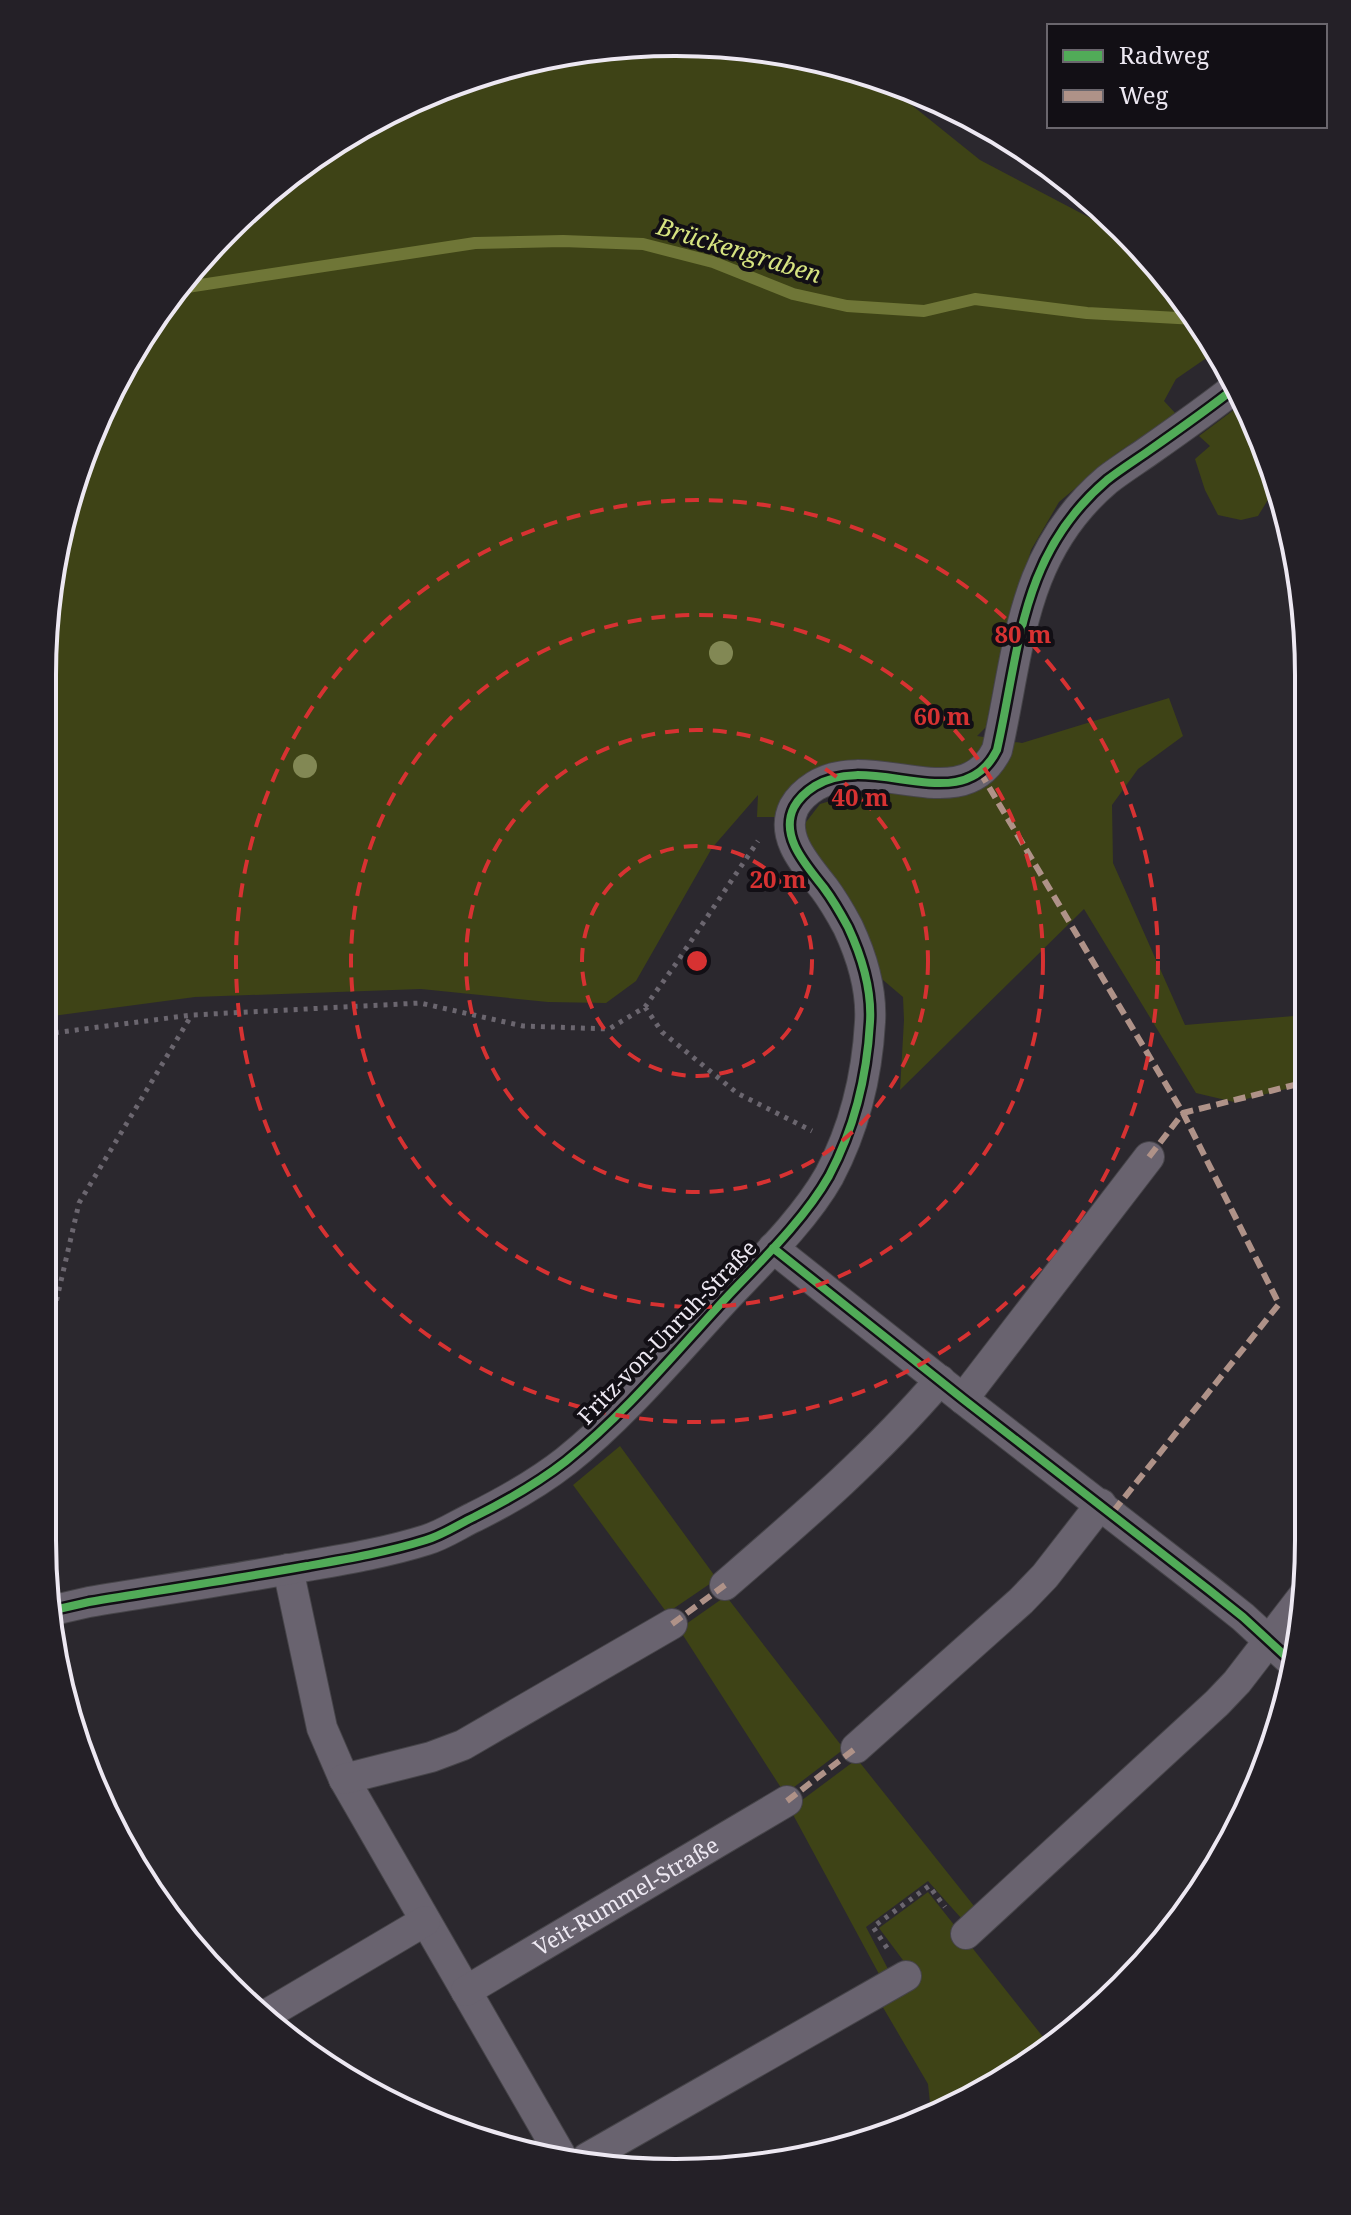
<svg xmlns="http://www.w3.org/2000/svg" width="1351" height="2215" font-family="'Noto Serif',serif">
	<rect width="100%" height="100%" fill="#2b282e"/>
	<!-- green -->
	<path fill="#3e4316" d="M716,43L839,63L878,78L980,160L1134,241L1152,258L1218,350L1176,379L1164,401L1176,414L1117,453L1059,502L1031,550L997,669L986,727L977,736L1022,743L1169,698L1183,736L1138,769L1112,805L1113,863L1185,1025L1306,1015V1084L1234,1102L1196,1093L1084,909L900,1090L904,1020L903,997L876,974L847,894L814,851L803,826L820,804L857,793L898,794L892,769L777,817H757L758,795L712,848L636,981L606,1003L548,1002L421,989L195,997L45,1017L47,593L90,433L173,290L257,200L358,127L471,76L592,47Z
		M1243,403L1277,485L1258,516L1241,520L1218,515L1205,490L1195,459L1210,446L1199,436Z
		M620,1446L717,1579L667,1613L573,1485Z
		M726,1596L844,1749L785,1794L679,1629Z
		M857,1759L974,1906L961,1918L928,1881L866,1927L888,1969L879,1974L790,1809Z
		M928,1892L1051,2047L931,2112L928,2084L881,2004L917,1979L879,1928Z"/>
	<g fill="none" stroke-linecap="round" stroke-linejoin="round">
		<!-- stream -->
		<path stroke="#6f7637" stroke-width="12" d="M174,289L475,243L563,241L643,244L713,262L793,294L847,306L924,311L975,299L1087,313L1196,319"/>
		<!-- minor casing -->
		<g stroke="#464449" stroke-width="32">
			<g id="minor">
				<path d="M773,1248L963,1399L1209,1590L1243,1617L1293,1663"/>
				<path d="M963,1399L1149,1157"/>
				<path d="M288,1569L322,1728L344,1779L560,2154"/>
				<path d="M725,1585C800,1520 875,1456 940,1380"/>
				<path d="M54,1610L89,1602C162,1590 235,1579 307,1566C347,1559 388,1552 426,1540C443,1535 459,1524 474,1517C506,1501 538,1483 566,1461C625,1414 675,1353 726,1298C761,1261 804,1220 829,1176C855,1127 867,1077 870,1022C872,989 862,957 848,927C841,914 833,900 824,888C807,866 779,837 794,807C799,798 807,791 815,786C872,750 962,821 997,750C1020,648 1020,554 1107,480C1120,470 1134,461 1147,452C1177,431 1207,410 1236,387"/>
				<path d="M856,1748L1021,1601L1045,1576L1101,1504"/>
				<path d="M344,1779L431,1757L463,1745L672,1624"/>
				<path d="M966,1934L1217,1703L1237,1682L1304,1595"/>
				<path id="s1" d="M466,1991L787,1801"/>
				<path d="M264,2016L425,1921"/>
				<path d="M587,2158L906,1976"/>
			</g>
		</g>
		<!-- path -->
		<path stroke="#6b666f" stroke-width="5" stroke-dasharray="4 6" stroke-linecap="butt" d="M645,1007L662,1032L737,1093L812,1131
			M45,1034L192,1015L420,1003L523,1026L609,1029L645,1007L675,965L758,841
			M43,1359L79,1203L191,1016
			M887,1948L873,1927L929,1886L945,1907"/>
		<!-- minor -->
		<use href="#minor" stroke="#69636f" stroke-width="30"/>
		<!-- quiet -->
		<path stroke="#af9288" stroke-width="6" stroke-dasharray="12 6" stroke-linecap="butt" d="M980,772L1183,1113L1279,1304L1112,1513
			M1149,1157L1183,1113L1306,1082
			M672,1624L725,1585
			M787,1801L856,1748"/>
		<!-- cycleway casing -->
		<g stroke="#120f15" stroke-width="13">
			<path id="cycleway" d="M773,1248L963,1399L1209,1590L1243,1617L1293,1663
				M54,1610L89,1602C162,1590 235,1579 307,1566C347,1559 388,1552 426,1540C443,1535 459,1524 474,1517C506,1501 538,1483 566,1461C625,1414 675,1353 726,1298C761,1261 804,1220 829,1176C855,1127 867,1077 870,1022C872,989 862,957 848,927C841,914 833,900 824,888C807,866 779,837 794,807C799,798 807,791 815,786C872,750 962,821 997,750C1020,648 1020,554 1107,480C1120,470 1134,461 1147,452C1177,431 1207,410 1236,387"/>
		</g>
		<!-- cycleway -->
		<use href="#cycleway" stroke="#51ab58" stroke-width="8"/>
	</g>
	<!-- trees -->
	<g fill="#828854">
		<circle cx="721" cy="653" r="12"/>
		<circle cx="305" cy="766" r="12"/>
	</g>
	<!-- distance rings -->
	<g fill="none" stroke="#d73232" stroke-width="4" stroke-dasharray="14 10">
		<circle cx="697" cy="961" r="115"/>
		<circle cx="697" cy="961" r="231"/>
		<circle cx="697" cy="961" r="346"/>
		<circle cx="697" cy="961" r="461"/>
	</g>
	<g text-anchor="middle" stroke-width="8" stroke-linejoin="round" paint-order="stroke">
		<!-- street labels -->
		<g font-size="22" fill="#ede8f2" stroke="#120f15">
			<text transform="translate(667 1332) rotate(-46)" y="8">Fritz-von-Unruh-Straße</text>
			<text dy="8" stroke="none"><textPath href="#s1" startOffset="186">Veit-Rummel-Straße</textPath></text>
		</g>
		<!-- water labels -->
		<g font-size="24" font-style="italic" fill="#d6e380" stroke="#120f15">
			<text transform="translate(739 251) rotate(17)" y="8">Brückengraben</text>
		</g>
	</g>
	<!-- crop -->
	<path d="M0 0H1351V2215H0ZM675 56H676A619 619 0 0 1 1295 675V1540A619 619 0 0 1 676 2159H675A619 619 0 0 1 56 1540V675A619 619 0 0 1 675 56Z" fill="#242027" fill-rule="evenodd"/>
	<path fill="none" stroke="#ede8f2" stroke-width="4" d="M675 56H676A619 619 0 0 1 1295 675V1540A619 619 0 0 1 676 2159H675A619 619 0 0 1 56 1540V675A619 619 0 0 1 675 56Z"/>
	<circle cx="697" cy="961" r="12" fill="#d73232" stroke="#120f15" stroke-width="4"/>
	<g font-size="24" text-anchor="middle" font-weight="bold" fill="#d73232" stroke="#120f15" stroke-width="8" stroke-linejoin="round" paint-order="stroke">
		<text x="1023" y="643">80 m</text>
		<text x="942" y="725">60 m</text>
		<text x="860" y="806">40 m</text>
		<text x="778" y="888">20 m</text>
	</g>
	<!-- legend -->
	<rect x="1047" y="24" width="280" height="104" fill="#120f15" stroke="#6a666d" stroke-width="2"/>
	<rect x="1063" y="50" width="40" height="12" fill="#51ab58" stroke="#6a666d" stroke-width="2"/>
	<text x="1119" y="64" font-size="24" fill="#ede8f2">Radweg</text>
	<rect x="1063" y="90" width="40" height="12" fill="#af9288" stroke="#6a666d" stroke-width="2"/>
	<text x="1119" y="104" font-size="24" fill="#ede8f2">Weg</text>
</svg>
